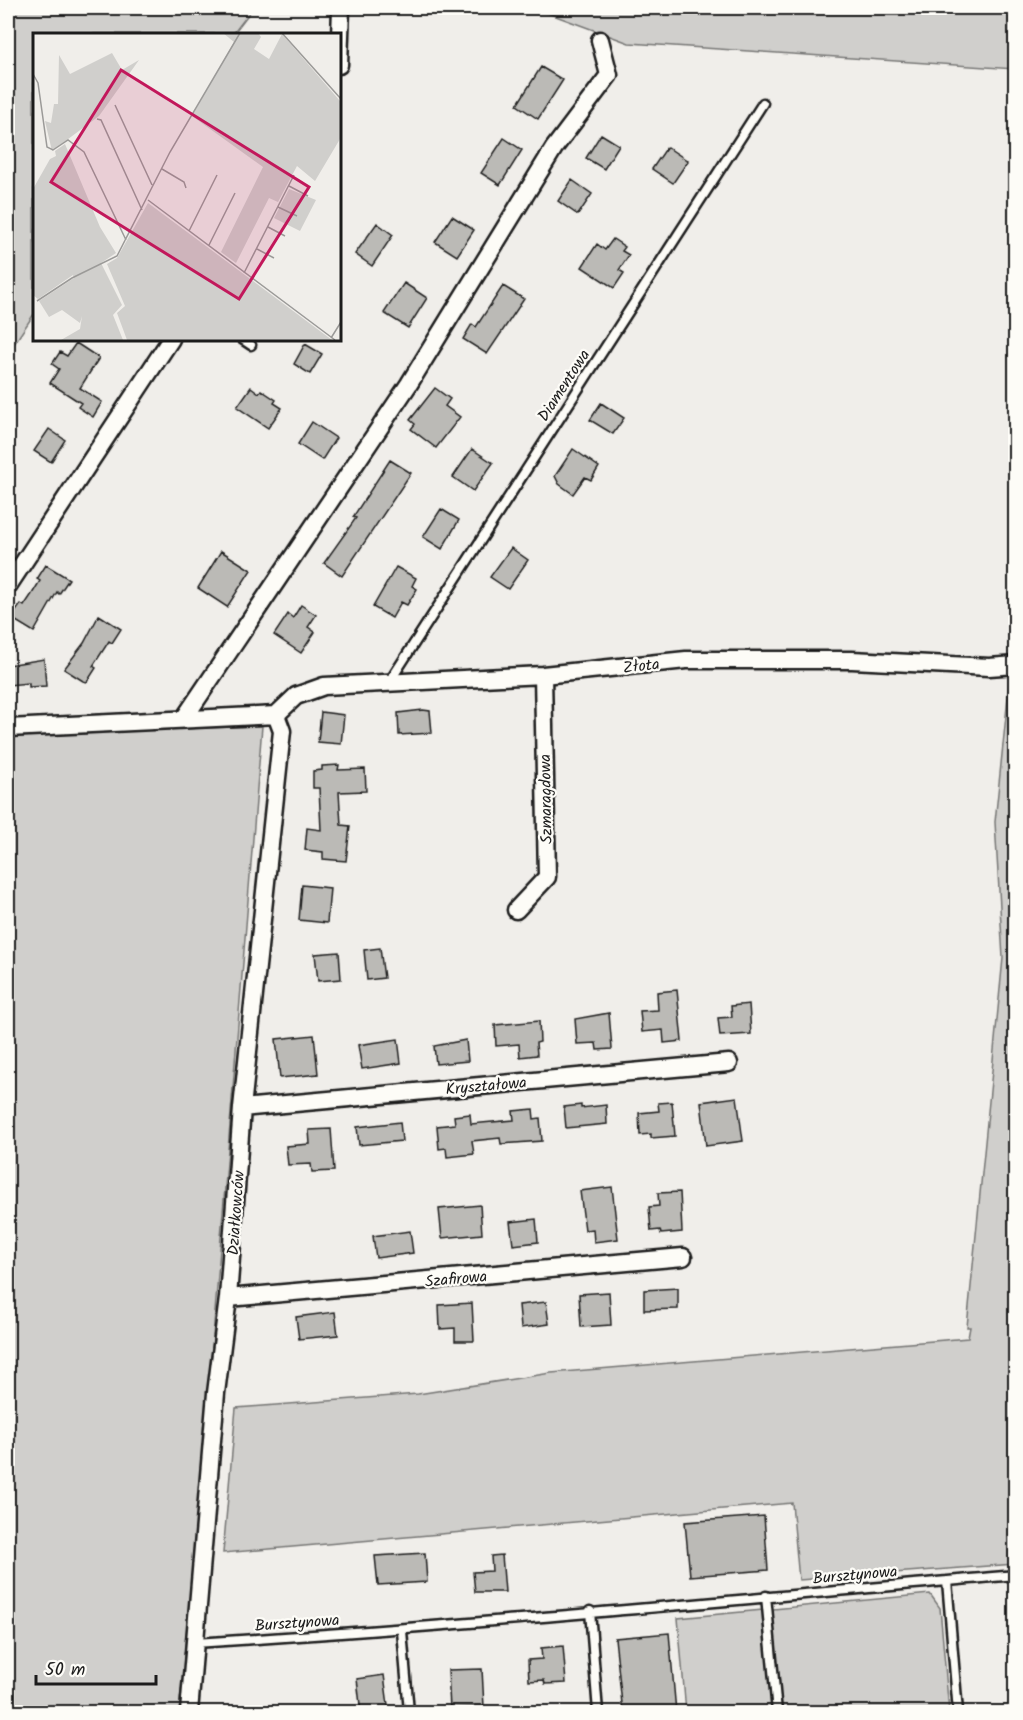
<svg xmlns="http://www.w3.org/2000/svg" width="1023" height="1720" font-family="Kalam,sans-serif">
	<rect width="100%" height="100%" fill="#f0eeea"/>
	<filter id="ink" filterUnits="userSpaceOnUse"><feTurbulence type="fractalNoise" baseFrequency=".0167" numOctaves="2"/><feDisplacementMap in="SourceGraphic" scale="12" xChannelSelector="R" yChannelSelector="G"/><feConvolveMatrix kernelMatrix="1 2 1 2 8 2 1 2 1" color-interpolation-filters="sRGB"/></filter>
	<g filter="url(#ink)">
		<!-- green -->
		<path fill="#d0cfcc" stroke="#767674" stroke-width="1.5" d="M8,8H253L233,34H34V314L8,353Z
			M534,8H1015V69L629,43Z
			M1012,658H1015V1564L799,1580L792,1503L223,1553L236,1408L418,1394L551,1373L968,1338L970,1327H967L1003,958L995,822Z
			M262,726L208,1399L179,1712H8V735Z
			M930,1594L940,1608L949,1712H686L678,1618Z"/>
		<!-- building -->
		<path fill="#bbbab6" stroke="#1c1c1c" stroke-width="1.5" d="M541,67L563,80L538,119L517,105Z
			M601,134L619,145L604,169L586,158Z
			M504,138L522,150L500,185L481,173Z
			M667,147L688,161L673,183L652,169Z
			M572,180L592,194L578,215L558,201Z
			M452,216L474,230L457,256L435,242Z
			M377,223L393,235L372,266L355,254Z
			M613,239L625,247L622,251L629,255L619,270L624,273L614,288L582,267L597,244L605,250Z
			M404,283L427,298L408,328L384,313Z
			M503,286L524,299L487,354L463,339L472,324L476,327Z
			M76,343L99,358L80,388L102,402L93,417L78,407L81,403L50,383L59,369L52,364L60,352L67,356Z
			M305,344L322,354L310,374L294,364Z
			M251,387L259,393L261,390L276,400L274,403L282,408L268,428L237,407Z
			M435,388L450,399L445,406L460,417L436,448L411,429L415,424L410,420Z
			M601,403L624,418L613,434L590,420Z
			M312,422L336,438L322,460L298,444Z
			M49,429L65,440L51,462L34,451Z
			M472,449L493,463L473,491L453,477Z
			M573,449L599,467L591,480L585,477L573,494L559,484L555,476Z
			M390,460L411,473L342,576L324,563L356,518L353,517Z
			M441,509L459,520L442,549L423,537Z
			M511,548L528,560L508,589L490,577Z
			M221,551L251,570L227,607L198,588Z
			M46,565L69,579L59,594L57,592L34,632L11,618L21,604L24,606L32,594L40,581L37,579Z
			M396,567L416,578L412,586L417,589L407,605L401,602L392,618L373,607Z
			M301,605L316,615L308,627L315,632L301,653L274,635L288,614L293,618Z
			M99,615L121,629L112,643L109,641L93,666L96,668L87,682L83,681L64,669L84,643Z
			M44,659L46,686L29,687V683L8,685V665Z
			M423,710L430,711L432,733L399,735L398,713Z
			M321,712L344,715L341,744L318,742Z
			M339,765L338,770L365,769L366,791L339,792L341,825L350,826L346,861L323,859V852L305,850L307,828L321,830L319,788H313V771L322,770V766Z
			M302,885L330,888L327,923L299,920Z
			M380,948L384,978L367,980L364,950Z
			M339,952L341,979L318,981L315,954Z
			M677,990L682,1041L664,1043L663,1030L642,1032L640,1011L658,1010L657,992Z
			M749,1004L751,1034L720,1036L718,1018L732,1017L731,1006Z
			M609,1013L612,1049L597,1050L596,1043L577,1044L575,1019Z
			M539,1021L540,1042L536,1043L537,1055L520,1057L519,1044L496,1046L495,1025Z
			M314,1035L318,1074L280,1078L276,1039Z
			M398,1039L401,1063L362,1069L358,1045Z
			M466,1040L468,1061L436,1064L434,1046Z
			M737,1097L743,1141L706,1146L701,1102Z
			M672,1102L675,1136L651,1138V1134L640,1135L639,1113L659,1111L658,1103Z
			M581,1105V1108L606,1105L607,1124L566,1128L564,1107Z
			M533,1109L534,1119L540,1118L542,1141L501,1144L500,1138L472,1141L474,1154L447,1157L446,1148L439,1149L437,1126L455,1124L454,1116L470,1114L471,1124L514,1120L513,1111Z
			M400,1122L402,1141L359,1145L357,1127Z
			M331,1129L334,1171L312,1172L311,1164L288,1165L286,1146L310,1144L309,1130Z
			M612,1187L618,1239L594,1242L593,1229L585,1230L580,1191Z
			M680,1192L682,1232L661,1234L660,1230L651,1231L649,1207L659,1206L658,1193Z
			M480,1205L482,1234L442,1238L439,1209Z
			M536,1219L538,1242L513,1245L510,1222Z
			M410,1231L413,1253L376,1258L373,1236Z
			M678,1288V1309L644,1310V1290Z
			M609,1292L611,1325L581,1327L579,1294Z
			M546,1302L549,1324L521,1328L519,1305Z
			M472,1303L474,1341H455V1328L440,1329L439,1305Z
			M335,1312L338,1335L299,1339L296,1317Z
			M764,1516L768,1570L690,1576L685,1522Z
			M425,1553L427,1582L378,1585L375,1556Z
			M502,1555L505,1592H475L473,1572L492,1571L491,1556Z
			M669,1633L676,1712L623,1713L615,1638Z
			M563,1646L566,1683L545,1684L544,1680L529,1681L528,1660L542,1659L541,1648Z
			M482,1669L484,1707L450,1709L448,1670Z
			M384,1675L389,1713H361L357,1679Z"/>
		<g fill="none" stroke-linecap="round" stroke-linejoin="round">
			<!-- service casing -->
			<g stroke="#1c1c1c" stroke-width="13">
				<path id="service" d="M242,339L251,345
					M388,684L763,103
					M947,1581L958,1712
					M766,1596L777,1712
					M590,1611L598,1712
					M402,1631L409,1712
					M195,1643C469,1626 742,1599 1016,1575"/>
			</g>
			<!-- minor casing -->
			<g stroke="#1c1c1c" stroke-width="21">
				<path id="minor" d="M339,65L341,8
					M8,586L171,339
					M276,715L296,696L324,686L543,675L686,660H852L989,667L1016,665
					M185,717L409,384L554,148L609,75L600,40
					M8,728L276,715
					M516,910L547,877L543,675
					M242,1108L729,1063
					M228,1298L683,1257
					M189,1712L216,1393L228,1298L242,1108L282,731L276,715"/>
			</g>
			<!-- service -->
			<use href="#service" stroke="#fdfcf7" stroke-width="8"/>
			<!-- minor -->
			<use href="#minor" stroke="#fdfcf7" stroke-width="16"/>
		</g>
	</g>
	<g text-anchor="middle" stroke-width="4.5" stroke-linejoin="round" paint-order="stroke">
		<!-- street labels -->
		<g font-size="16" fill="#1c1c1c" stroke="#fdfcf7">
			<text transform="translate(563 385) rotate(-57)" y="6">Diamentowa</text>
			<text transform="translate(641 665) rotate(-6)" y="6">Złota</text>
			<text transform="translate(545 799) rotate(-91)" y="6">Szmaragdowa</text>
			<text transform="translate(486 1085) rotate(-5)" y="6">Kryształowa</text>
			<text transform="translate(235 1213) rotate(-86)" y="6">Działkowców</text>
			<text transform="translate(456 1278) rotate(-5)" y="6">Szafirowa</text>
			<text transform="translate(855 1574) rotate(-5)" y="6">Bursztynowa</text>
			<text transform="translate(297 1622) rotate(-4)" y="6">Bursztynowa</text>
		</g>
	</g>
	<!-- overview -->
	<g transform="translate(33 33)">
		<rect width="308" height="308" fill="#f0eeea"/>
		<path d="M190,0H225L228,4L221,16L236,26L249,1L307,68V106L282,148L264,133L245,169L236,165L203,230L188,219L230,134L159,83L201,9ZM79,20L89,37L106,27L66,83L19,118L12,88L18,90L21,71H25L26,22L37,41ZM32,111L67,194L83,220L68,230L89,272L80,282L90,307H28L47,296L49,283L47,290L29,277L16,284L6,268L41,245L40,242L5,266L0,262V156L17,126L23,123L22,118ZM256,156L283,167L267,198L241,185ZM115,170L185,222L299,307H94L84,280L92,273L74,231L84,225Z" fill="#d0cfcc"/>
		<path fill="none" stroke="#9b9a98" stroke-width="1.5" d="M249,0L308,66M0,41L5,50L14,114L20,117L35,107L51,119L93,207M82,72L119,152M64,86L68,87L109,177M129,136L151,149L153,155M256,153L275,163M115,167L302,307M245,174L264,183M235,194L252,203M156,198L184,142M176,212L202,160M224,216L241,225M211,240L261,142M4,268L39,245L84,223L137,119L207,0M298,305L308,289"/>
		<path fill="#c2185b" fill-opacity="0.15" stroke="#c2185b" stroke-width="3" d="M88,37L276,154L206,266L18,149Z"/>
		<rect width="308" height="308" fill="none" stroke="#1c1c1c" stroke-width="3"/>
	</g>
	<!-- margin -->
	<rect width="1023" height="1720" fill="none" stroke="#fdfcf7" stroke-width="30"/>
	<rect x="15" y="15" width="993" height="1690" fill="none" stroke="#1c1c1c" stroke-width="2" filter="url(#ink)"/>
	<!-- scale -->
	<path d="M36 1675v9h120v-9" fill="none" stroke="#1c1c1c" stroke-width="3"/>
	<text x="45" y="1675" font-size="18" fill="#1c1c1c" stroke="#fdfcf7" stroke-width="4.5" paint-order="stroke">50 m</text>
</svg>
